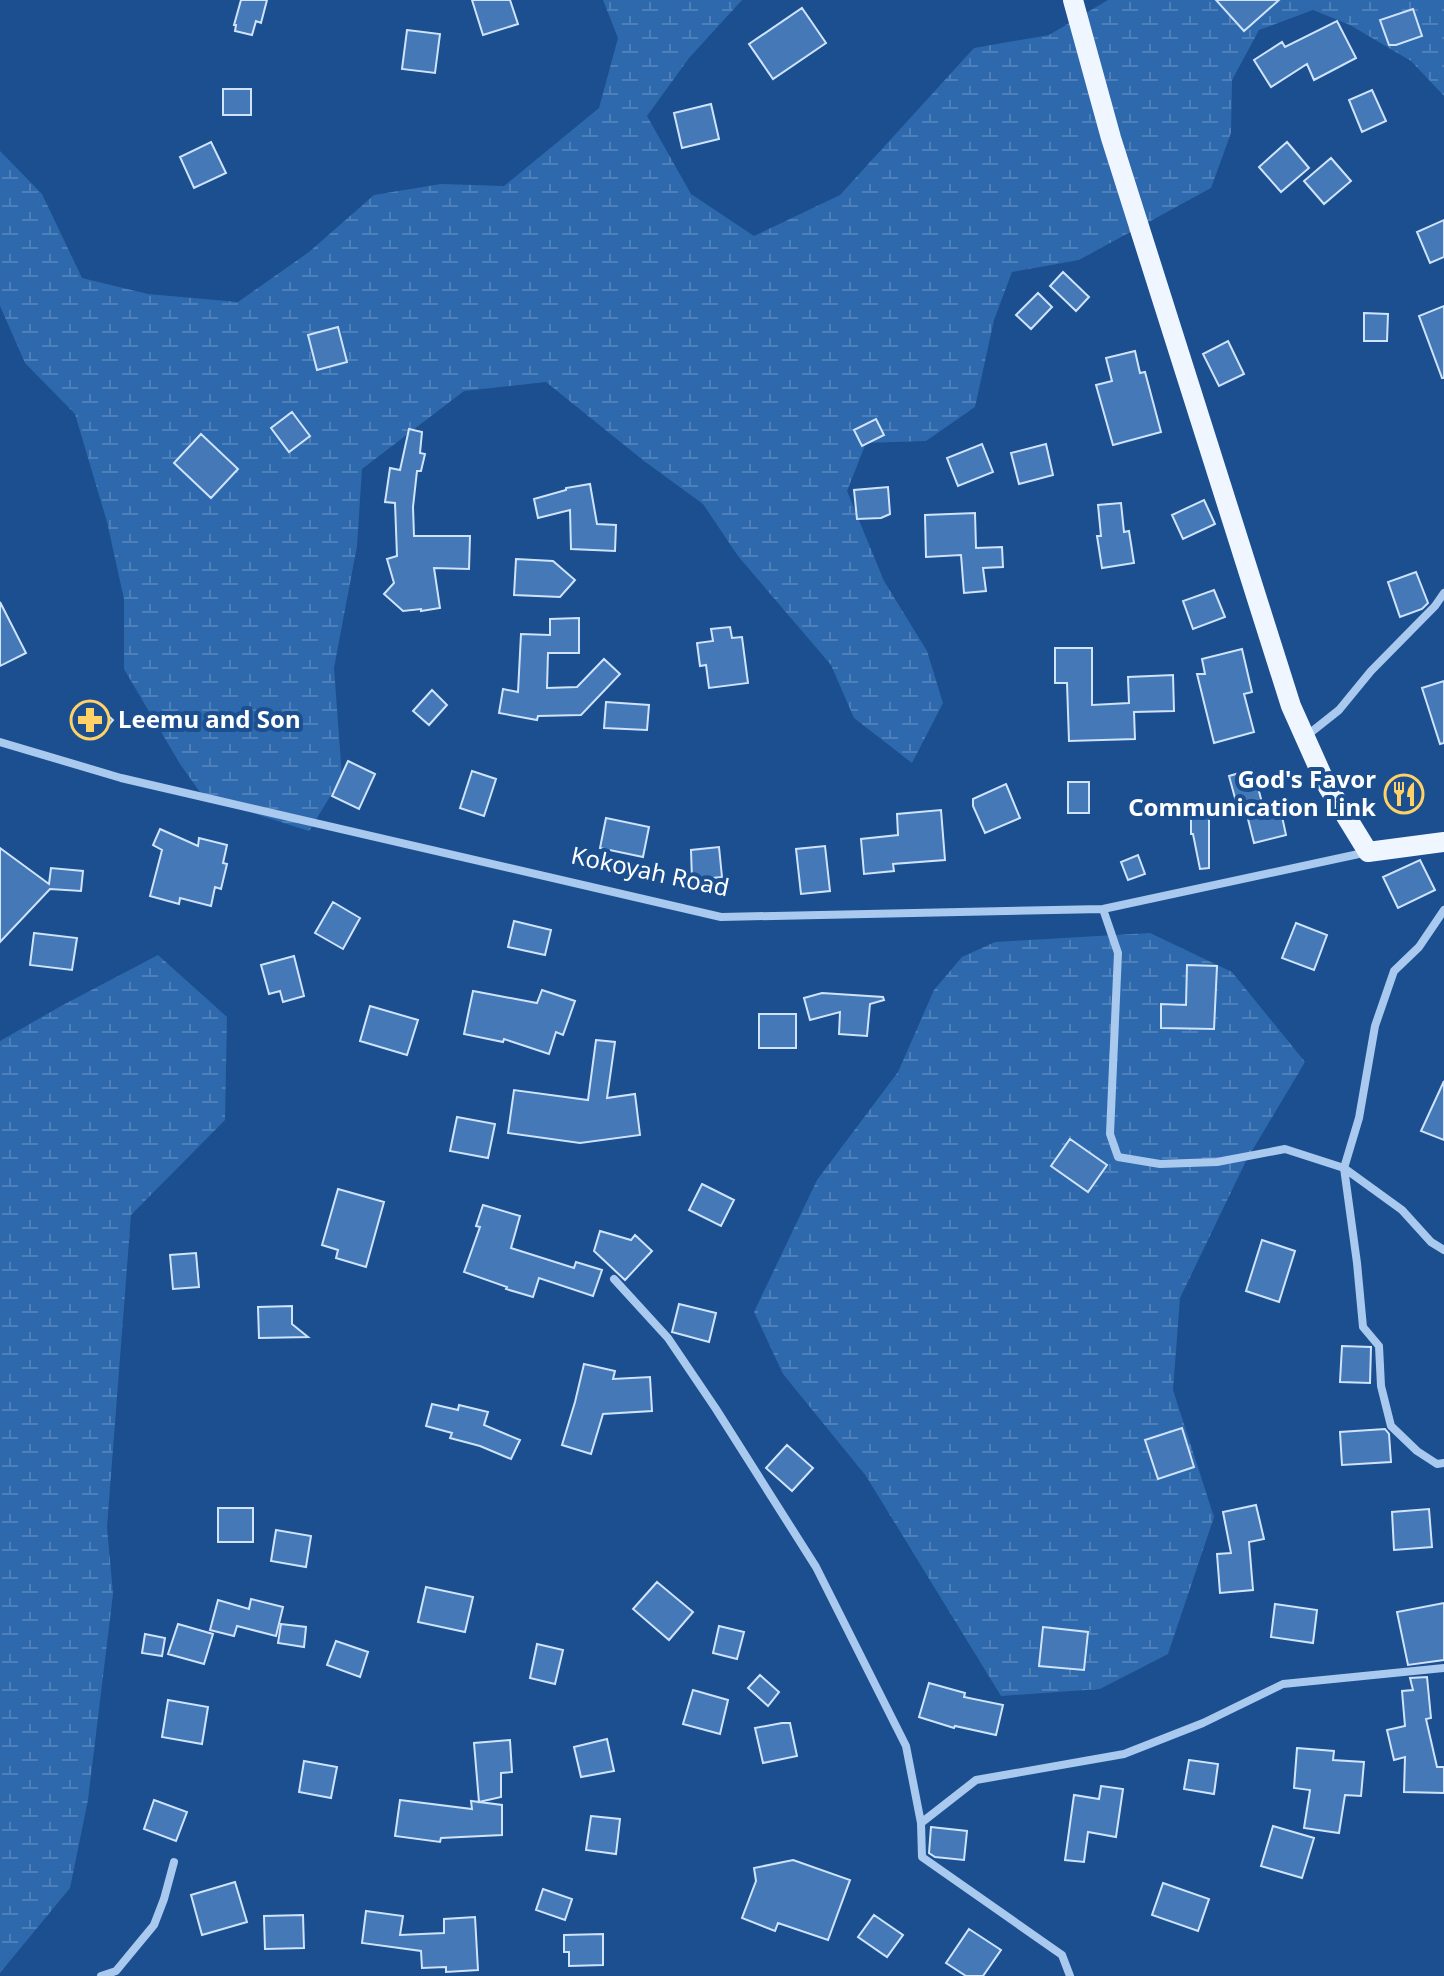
<svg xmlns="http://www.w3.org/2000/svg" width="1444" height="1976" font-family="'Noto Sans',sans-serif">
	<defs>
		<pattern id="wetland-marsh" width="20" height="14" patternUnits="userSpaceOnUse" patternTransform="scale(2)"><rect width="20" height="14" fill="#2e69ad"/><path d="M1 5h8M5 5V1M11 12h8M15 12V8" fill="none" stroke="#4d80b9"/></pattern>
	</defs>
	<rect width="100%" height="100%" fill="#1b4f8f"/>
	<!-- wetland -->
	<path fill="url(#wetland-marsh)" d="M603,0H742L689,58L647,116L691,194L754,236L840,195L974,48L1049,35L1108,0H1444V96L1411,61L1350,25L1313,10L1259,30L1232,80L1231,133L1211,188L1079,260L1012,272L994,320L975,407L926,441L866,443L847,491L884,581L927,651L943,703L912,763L854,718L831,665L738,556L703,504L644,461L546,382L464,391L362,469L357,546L334,668L342,777L309,831L240,809L207,802L180,764L124,669V599L107,522L75,414L25,363L0,306V151L42,194L82,278L148,294L238,302L309,252L374,195L441,184L504,186L599,108L618,38Z
		M1150,933L1232,972L1305,1062L1246,1161L1180,1298L1173,1390L1214,1517L1168,1654L1100,1689L1001,1696L866,1476L783,1374L754,1312L817,1180L898,1072L934,990L962,957L995,942Z
		M158,955L227,1017L225,1120L131,1215L107,1527L113,1594L88,1800L70,1888L0,1973V1041L61,1006Z"/>
	<!-- building -->
	<path fill="#4478b7" stroke="#cfe3fa" stroke-width="2" d="M241,0H267L261,23L256,21L252,35L235,31L236,25H234Z
		M472,0H510L518,24L483,35Z
		M1216,0H1279L1244,31Z
		M802,8L826,43L773,79L749,44Z
		M1413,9L1422,36L1396,45H1389L1380,20Z
		M1337,21L1356,58L1314,80L1307,64L1271,87L1254,60L1282,42L1285,47Z
		M407,30L440,34L435,73L402,69Z
		M223,89H251V115H223Z
		M1372,90L1386,121L1362,132L1349,100Z
		M711,104L719,139L682,148L674,113Z
		M211,142L226,173L194,188L180,157Z
		M1287,142L1309,168L1281,192L1259,167Z
		M1331,158L1351,181L1324,204L1304,181Z
		M1444,220V257L1430,263L1417,232Z
		M1063,272L1089,297L1076,311L1050,286Z
		M1038,293L1052,307L1031,329L1016,315Z
		M1444,306V378H1442L1419,316Z
		M1364,313L1388,314L1387,341H1364Z
		M338,327L347,362L317,370L308,335Z
		M1228,341L1244,374L1219,386L1203,354Z
		M1135,351L1140,373L1145,372L1161,432L1113,445L1096,385L1112,381L1106,358Z
		M292,412L310,436L289,452L271,428Z
		M876,419L884,435L862,446L854,430Z
		M409,429L422,432L420,453L425,454L421,471H417L413,507L414,536H470L469,569L434,568L440,608L421,611V609L403,611L384,594L394,583L387,559L397,556L395,503L385,502L390,468L400,470Z
		M201,434L238,469L211,498L174,463Z
		M982,444L993,472L958,486L947,458Z
		M1046,444L1053,475L1019,484L1011,453Z
		M590,484L597,524L616,525L615,551L571,549L570,510L538,518L534,499L566,490V488Z
		M888,487L890,514L881,518L857,519L854,490Z
		M1204,500L1215,524L1183,539L1172,515Z
		M1121,503L1124,532L1129,531L1134,563L1102,568L1097,536H1101L1098,505Z
		M975,513L976,548L1002,547L1003,567L983,568L986,591L964,593L961,555L926,557L925,515Z
		M516,559L553,561L575,580L560,597L514,595Z
		M1416,572L1428,603L1422,609L1400,617L1388,582Z
		M1214,590L1225,617L1193,629L1183,601Z
		M0,602L26,653L0,666Z
		M579,618V653H548L547,688L577,687L604,659L620,674L581,715L538,716L537,720L499,713L503,689L518,692L521,634L550,635V619Z
		M730,627L732,638L742,637L748,683L709,688L706,665L700,666L697,643L713,641L711,629Z
		M1055,648H1092V705L1129,703L1128,677L1173,675L1174,711L1134,712L1135,739L1069,741L1067,683H1055Z
		M1242,649L1252,692L1244,694L1254,732L1214,743L1197,674H1205L1202,659Z
		M1444,681V743L1440,744L1422,688Z
		M432,690L447,705L429,725L413,711Z
		M606,702L649,705L647,730L604,728Z
		M94,703L113,720L99,736L80,719Z
		M348,761L375,774L359,809L332,796Z
		M1253,769L1264,810L1280,807L1286,835L1254,843L1245,807L1238,809L1229,776Z
		M472,771L496,779L484,816L460,808Z
		M1068,782H1089V813H1068Z
		M1006,784L1020,818L985,833L973,806V799Z
		M941,810L945,860L893,864L894,871L864,874L861,839L898,835L897,814Z
		M1191,810H1209V868L1200,869L1193,834H1191Z
		M606,818L649,827L643,857L600,848Z
		M160,829L198,846L199,838L227,845L223,863L227,864L221,889L215,887L211,906L180,898L179,904L150,896L162,850L153,845Z
		M825,846L830,891L801,894L796,849Z
		M719,847L722,877L692,880L691,850Z
		M0,848L49,884L51,868L83,871L81,891L50,889L0,942Z
		M1138,855L1145,874L1128,880L1121,862Z
		M1420,860L1435,890L1398,908L1383,877Z
		M333,902L360,918L343,949L315,933Z
		M514,921L551,930L545,955L508,947Z
		M1296,923L1327,935L1314,970L1282,958Z
		M34,933L77,938L72,970L30,965Z
		M294,956L304,996L283,1002L280,991L269,994L261,965Z
		M1187,965L1217,966L1214,1029L1161,1028V1004L1186,1005Z
		M542,990L575,1001L563,1035L556,1032L549,1054L504,1039L503,1042L464,1034L473,991L537,1003Z
		M822,993L883,997L884,1000L870,1004L867,1036L839,1034L840,1012L810,1020L804,998Z
		M370,1006L418,1020L407,1055L360,1041Z
		M759,1014H796V1048H759Z
		M596,1040L615,1042L607,1098L635,1094L640,1135L580,1143L508,1133L514,1090L588,1100Z
		M1444,1081V1140L1421,1131Z
		M457,1117L495,1124L488,1158L450,1151Z
		M1070,1139L1107,1165L1088,1192L1051,1166Z
		M702,1184L734,1200L721,1226L689,1210Z
		M338,1189L384,1202L366,1267L336,1258L338,1250L322,1245Z
		M483,1205L520,1216L511,1248L574,1268L576,1262L602,1270L593,1296L539,1278L533,1297L506,1289L507,1287L464,1272L480,1227L476,1226Z
		M600,1231L631,1240L635,1235L652,1251L625,1280L594,1251Z
		M1262,1240L1295,1251L1279,1302L1246,1291Z
		M196,1253L199,1287L173,1289L170,1255Z
		M679,1304L716,1313L709,1342L672,1332Z
		M292,1306V1324L308,1337L259,1338L258,1307Z
		M1342,1346L1371,1347L1370,1383L1340,1382Z
		M584,1364L615,1371L613,1379L650,1377L652,1411L603,1414L591,1454L562,1445L575,1402Z
		M432,1404L458,1410L459,1405L488,1412L484,1425L520,1440L511,1459L480,1446L450,1438L452,1433L426,1426Z
		M1182,1428L1194,1467L1158,1479L1145,1440Z
		M1385,1429L1389,1434L1391,1462L1342,1465L1340,1432Z
		M787,1445L813,1468L792,1491L766,1468Z
		M1256,1505L1264,1539L1249,1542L1253,1590L1220,1593L1217,1554L1231,1553L1223,1512Z
		M218,1508H253V1542H218Z
		M1429,1509L1432,1547L1394,1550L1392,1512Z
		M276,1530L311,1536L306,1567L271,1561Z
		M657,1582L693,1612L669,1640L633,1609Z
		M426,1587L473,1597L465,1632L418,1622Z
		M251,1599L283,1607L276,1636L237,1626L234,1636L210,1630L218,1600L249,1609Z
		M1444,1603V1660L1408,1665L1397,1612Z
		M1275,1604L1317,1610L1313,1643L1271,1637Z
		M178,1624L213,1634L204,1664L168,1654Z
		M281,1624L306,1627L304,1647L278,1643Z
		M719,1626L744,1632L737,1659L713,1653Z
		M1043,1627L1088,1632L1084,1670L1039,1666Z
		M145,1634L165,1638L162,1656L142,1653Z
		M336,1641L368,1652L360,1677L327,1665Z
		M537,1644L563,1650L555,1684L530,1678Z
		M760,1675L779,1692L768,1706L748,1688Z
		M1427,1677L1431,1718L1426,1719L1437,1767H1444V1793L1404,1792L1405,1757L1394,1760L1387,1730L1405,1726L1402,1691L1413,1690L1410,1678Z
		M929,1683L965,1693L964,1697L1003,1705L996,1735L955,1726L954,1728L919,1717Z
		M693,1690L728,1700L720,1734L683,1724Z
		M168,1700L208,1707L202,1744L162,1737Z
		M782,1723H790L797,1756L763,1763L755,1728Z
		M607,1739L614,1771L581,1777L574,1747Z
		M510,1740L512,1772L501,1773V1797L479,1802L474,1743Z
		M1297,1748L1334,1751L1333,1760L1364,1762L1361,1796L1345,1795L1339,1833L1304,1828L1310,1790L1294,1788Z
		M1189,1760L1218,1764L1214,1794L1184,1789Z
		M304,1761L337,1767L331,1798L299,1792Z
		M1101,1786L1123,1789L1116,1837L1088,1832L1084,1862L1065,1860L1074,1795L1099,1799Z
		M154,1800L187,1812L176,1841L144,1829Z
		M400,1800L472,1809L471,1801L502,1805V1835L441,1838L440,1842L395,1836Z
		M591,1816L620,1819L616,1854L586,1850Z
		M1273,1826L1314,1838L1302,1878L1261,1866Z
		M931,1827L967,1831L964,1860L935,1857L929,1853Z
		M793,1860L850,1880L828,1940L778,1923L775,1931L742,1918L756,1881L754,1868Z
		M235,1882L247,1922L202,1935L191,1895Z
		M1163,1883L1209,1899L1198,1931L1152,1915Z
		M543,1889L572,1899L565,1920L536,1910Z
		M366,1911L403,1916L400,1935L444,1933V1919L475,1917L478,1970L446,1972V1967L422,1968L421,1951L362,1943Z
		M303,1915L304,1948L265,1949L264,1916Z
		M874,1915L903,1935L887,1957L858,1937Z
		M969,1929L1001,1950L983,1976H966L946,1963Z
		M603,1934V1965L569,1966V1952H564V1935Z"/>
	<g fill="none" stroke-linecap="round" stroke-linejoin="round">
		<!-- minor -->
		<path stroke="#a9c9ee" stroke-width="8" d="M1305,737L1339,710L1371,671L1435,606L1444,593
			M0,742L121,778L721,917L1103,909L1368,852
			M1103,909L1118,953L1110,1134L1118,1157L1160,1164L1217,1162L1285,1149L1344,1168L1402,1210L1431,1242L1444,1250
			M1444,910L1419,947L1394,971L1375,1026L1359,1118L1344,1168L1357,1263L1363,1327L1379,1346L1381,1386L1391,1426L1417,1451L1437,1464L1444,1463
			M614,1279L668,1338L716,1409L816,1567L906,1746L921,1823
			M101,1976L116,1971L154,1925L164,1899L174,1862
			M1070,1976L1062,1955L922,1857L921,1823L976,1780L1124,1754L1203,1723L1283,1684L1444,1668"/>
		<!-- primary -->
		<path stroke="#f0f6ff" stroke-width="20" d="M1073,0L1111,138L1291,706L1325,782L1368,852L1444,842"/>
	</g>
	<!-- icons -->
	<defs>
		<g id="pharmacy-ring" transform="scale(2)"><circle r="9.5" fill="#1b4f8f" stroke="#ffd166" stroke-width="1.5"/><path d="M-2-6h4v4h4v4h-4v4h-4v-4h-4v-4h4Z" fill="#ffd166"/></g>
		<g id="restaurant-ring" transform="scale(2)"><circle r="9.5" fill="#1b4f8f" stroke="#ffd166" stroke-width="1.5"/><path d="M-5-6h1v4h1v-4h1v4h1v-4h1v5L-1.5 .5V6h-2V.5L-5-1ZM5-6V6H3V1.5H1.5Q1.5-4 5-6Z" fill="#ffd166"/></g>
	</defs>
	<g fill-rule="evenodd">
		<use href="#pharmacy-ring" x="90" y="720"/>
		<use href="#restaurant-ring" x="1404" y="794"/>
	</g>
	<g text-anchor="middle" stroke-width="8" stroke-linejoin="round" paint-order="stroke">
		<!-- poi labels -->
		<g font-size="24" font-weight="bold" fill="#fff" stroke="#1b4f8f" text-anchor="start">
			<text x="118" y="728">Leemu and Son</text>
			<text x="1376" y="788" text-anchor="end">God's Favor<tspan x="1376" dy="28">Communication Link</tspan></text>
		</g>
		<!-- street labels -->
		<g font-size="24" fill="#fff" stroke="#1b4f8f">
			<text transform="translate(650 872) rotate(12)" y="8">Kokoyah Road</text>
		</g>
	</g>
</svg>
